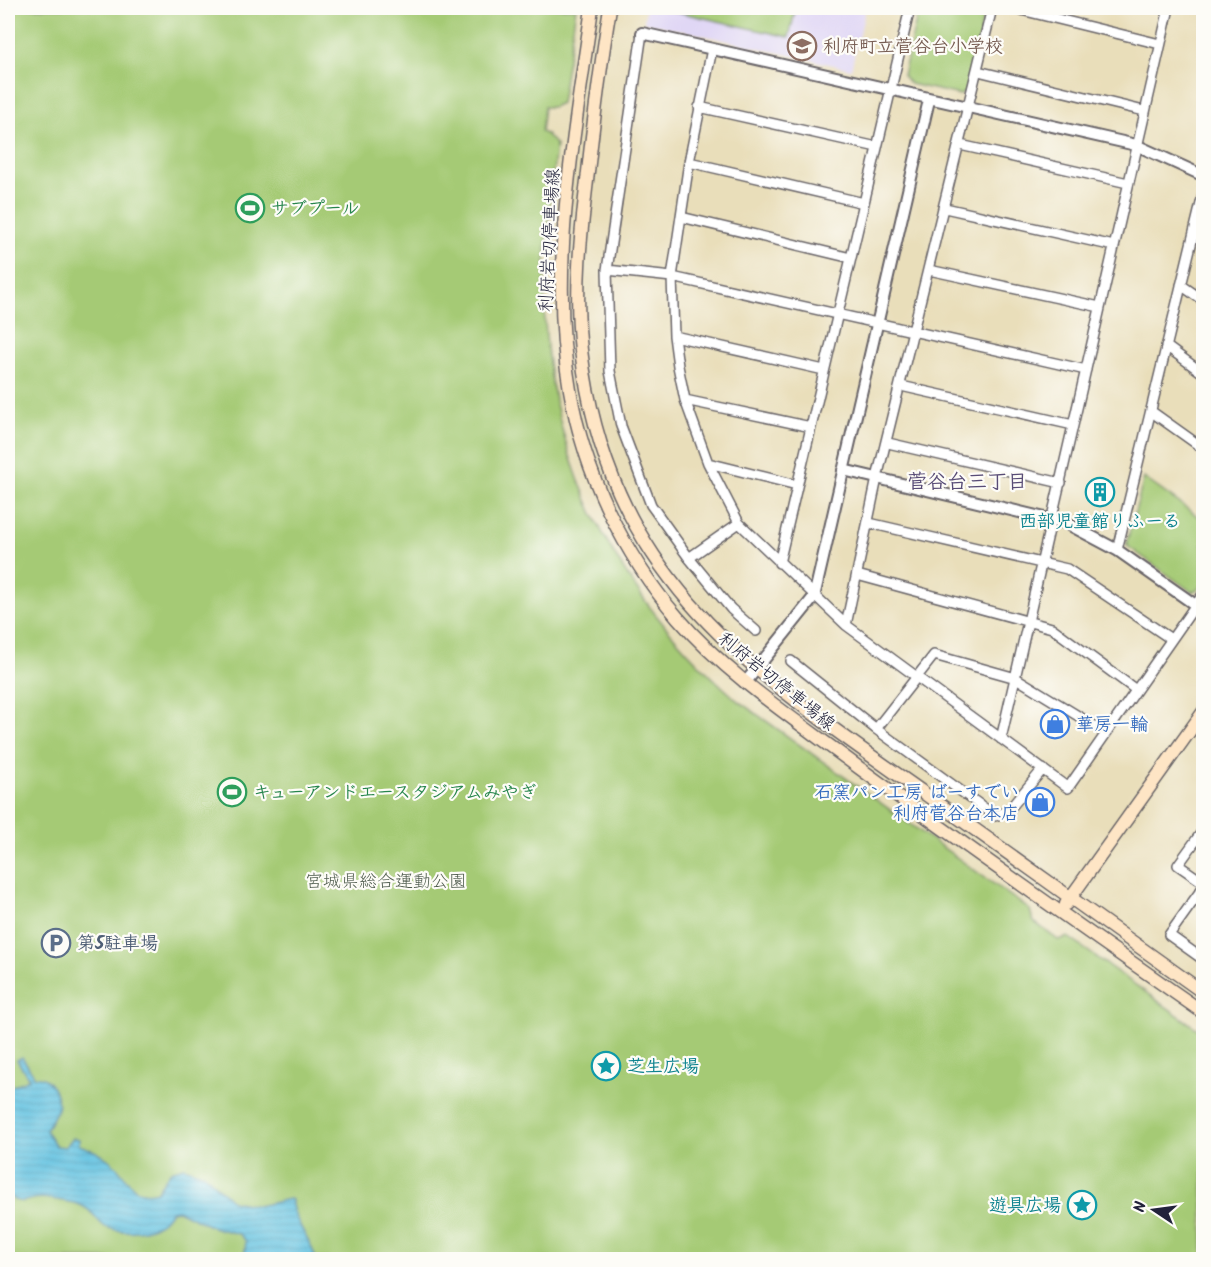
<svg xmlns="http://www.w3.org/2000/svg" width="1211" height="1267" font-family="Kalam,'Klee One',sans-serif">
	<defs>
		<pattern id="water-rules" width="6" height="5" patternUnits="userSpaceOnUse" patternTransform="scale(1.5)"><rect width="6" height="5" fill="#62c2e1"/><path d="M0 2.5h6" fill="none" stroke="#55a6c2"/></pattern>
	</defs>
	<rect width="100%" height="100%" fill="#fdfcf7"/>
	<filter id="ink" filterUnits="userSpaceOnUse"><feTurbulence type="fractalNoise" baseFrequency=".0167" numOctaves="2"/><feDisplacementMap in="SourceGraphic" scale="12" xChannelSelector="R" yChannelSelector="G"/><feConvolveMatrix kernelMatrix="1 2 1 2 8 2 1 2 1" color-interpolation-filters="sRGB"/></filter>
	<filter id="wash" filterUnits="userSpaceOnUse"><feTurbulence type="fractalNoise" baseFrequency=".008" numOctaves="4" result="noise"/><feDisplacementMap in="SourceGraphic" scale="24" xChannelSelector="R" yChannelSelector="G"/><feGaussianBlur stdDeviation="1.35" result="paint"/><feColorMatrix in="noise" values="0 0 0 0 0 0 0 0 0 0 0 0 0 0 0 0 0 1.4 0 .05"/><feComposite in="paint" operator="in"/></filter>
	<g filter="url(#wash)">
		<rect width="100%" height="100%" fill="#e9deba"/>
		<!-- built -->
		<path fill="#dfd5f5" d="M646,8H866L851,69L644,22Z"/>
		<!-- park -->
		<path fill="#a5ca74" stroke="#647658" stroke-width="1.5" d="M8,8H576L561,103L553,107H544L541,132L546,134L556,145C550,204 542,263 545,322C554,476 622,599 737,700L1030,910L1033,921L1058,940L1068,937L1203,1033V1259H8Z
			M660,8H796L789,37Z
			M919,8H985L969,89L960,95L910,84L903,75Z
			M1144,478L1203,520V584L1199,589L1192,592L1126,545Z"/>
		<!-- water -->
		<path fill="url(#water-rules)" stroke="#42728e" stroke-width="1.5" d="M22,1057L35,1077C50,1075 60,1097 57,1109C55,1116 49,1123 46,1131L56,1146L65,1147L73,1138L79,1139V1145C88,1148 102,1154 109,1160C127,1172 130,1200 157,1191L171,1171L184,1167L204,1174L232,1201L258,1206L289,1199L292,1200C290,1215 312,1242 316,1259H244L246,1241L239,1234L212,1227L178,1210L171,1211C158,1233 129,1235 106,1227C97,1224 95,1208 74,1203C64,1201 53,1199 42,1198C25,1198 25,1207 8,1196V1088L29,1079L17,1060Z"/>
	</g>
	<g filter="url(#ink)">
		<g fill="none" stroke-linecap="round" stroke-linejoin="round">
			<!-- minor casing -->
			<g stroke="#686467" stroke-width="12">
				<path id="minor" d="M1013,8L1160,44
					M642,33L607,270L610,371L621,426L651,505L689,558L731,609L756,631
					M712,49L689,162L672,277L674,336L678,366L685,400L708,463L739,523L846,625L1068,788L1204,593
					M978,71L1144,111
					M699,107L877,147
					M960,145L1128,183
					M689,162L864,203
					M945,208L1114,246
					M681,217L851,258
					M607,270L672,277L1086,370
					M929,270L1100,307
					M1181,285L1204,301
					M674,336L824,370
					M1166,346L1204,374
					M901,386L1073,425
					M685,400L811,427
					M1152,412L1204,449
					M888,443L1061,483
					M708,463L797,485
					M869,523L1067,569L1171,639
					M1117,550L1204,191
					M689,558L739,523
					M779,563L910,8
					M857,575L1052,628L1136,690
					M846,625L877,478L992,8
					M791,661L876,729L995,816L1008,811L1043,769
					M876,729L934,655L1016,678L1106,733
					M1001,739L1169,8
					M1204,829L1178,865L1204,883
					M1204,886L1169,935L1204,960"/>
			</g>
			<!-- tertiary casing -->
			<g stroke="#686467" stroke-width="14">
				<path id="tertiary" d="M642,33L1136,145L1204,176
					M843,470L1066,523L1117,550L1204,611
					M745,683L814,597L929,100"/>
			</g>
			<!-- secondary casing -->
			<g stroke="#686467" stroke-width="15">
				<path id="secondary" d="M592,8C575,130 548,268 570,390C584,473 623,554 678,618C729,677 796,720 858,767C972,851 1088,932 1204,1013
					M610,8C601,62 594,117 588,172C581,230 574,292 581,350C609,582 754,673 928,796C1020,862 1112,927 1204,993
					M1066,904L1204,711"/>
			</g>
			<!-- minor -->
			<use href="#minor" stroke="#fff" stroke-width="9"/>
			<!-- tertiary -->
			<use href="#tertiary" stroke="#fff" stroke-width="10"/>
			<!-- secondary -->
			<use href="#secondary" stroke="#fee5c5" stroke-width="12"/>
		</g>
	</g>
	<!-- icons -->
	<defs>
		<g id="school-ring" transform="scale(1.5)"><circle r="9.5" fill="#fdfcf7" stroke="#8d6e63" stroke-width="1.5"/><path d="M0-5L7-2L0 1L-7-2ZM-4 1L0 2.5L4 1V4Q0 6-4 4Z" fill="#8d6e63"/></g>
		<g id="stadium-ring" transform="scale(1.5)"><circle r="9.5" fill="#fdfcf7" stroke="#2e9e5b" stroke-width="1.5"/><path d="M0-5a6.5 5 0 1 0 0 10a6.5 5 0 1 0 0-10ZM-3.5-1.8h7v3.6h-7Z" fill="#2e9e5b"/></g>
		<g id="building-ring" transform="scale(1.5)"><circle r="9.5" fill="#fdfcf7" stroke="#0f9aa8" stroke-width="1.5"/><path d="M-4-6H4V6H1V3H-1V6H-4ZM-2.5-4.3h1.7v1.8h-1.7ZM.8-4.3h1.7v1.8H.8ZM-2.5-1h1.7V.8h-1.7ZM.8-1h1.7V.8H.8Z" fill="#0f9aa8"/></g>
		<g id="shop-ring" transform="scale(1.5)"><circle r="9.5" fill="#fdfcf7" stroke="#3f7fe0" stroke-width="1.5"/><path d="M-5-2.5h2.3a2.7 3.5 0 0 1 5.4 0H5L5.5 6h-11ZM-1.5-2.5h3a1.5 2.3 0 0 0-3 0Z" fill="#3f7fe0"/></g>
		<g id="parking-ring" transform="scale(1.5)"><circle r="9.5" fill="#fdfcf7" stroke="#5c6f8a" stroke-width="1.5"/><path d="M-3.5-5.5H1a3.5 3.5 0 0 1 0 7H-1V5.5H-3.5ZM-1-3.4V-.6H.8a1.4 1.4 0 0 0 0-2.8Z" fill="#5c6f8a"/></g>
		<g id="sight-ring" transform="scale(1.5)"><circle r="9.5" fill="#fdfcf7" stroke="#0f9aa8" stroke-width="1.5"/><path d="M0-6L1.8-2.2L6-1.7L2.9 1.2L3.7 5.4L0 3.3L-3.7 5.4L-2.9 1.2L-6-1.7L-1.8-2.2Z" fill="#0f9aa8"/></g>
	</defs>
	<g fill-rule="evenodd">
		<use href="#school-ring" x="802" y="46"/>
		<use href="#stadium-ring" x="250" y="208"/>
		<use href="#building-ring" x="1100" y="492"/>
		<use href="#shop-ring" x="1055" y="724"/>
		<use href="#stadium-ring" x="232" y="792"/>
		<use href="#shop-ring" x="1040" y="802"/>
		<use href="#parking-ring" x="56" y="943"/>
		<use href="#sight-ring" x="606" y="1066"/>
		<use href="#sight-ring" x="1082" y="1205"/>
	</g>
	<g text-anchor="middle" stroke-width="4.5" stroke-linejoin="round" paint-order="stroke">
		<!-- education labels -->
		<g font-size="18" font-weight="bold" fill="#785e54" stroke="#fdfcf7" text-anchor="start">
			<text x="823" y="52">利府町立菅谷台小学校</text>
		</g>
		<!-- leisure labels -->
		<g font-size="18" font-weight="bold" fill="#27864d" stroke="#fdfcf7" text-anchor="start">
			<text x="271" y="214">サブプール</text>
			<text x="253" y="798">キューアンドエースタジアムみやぎ</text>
		</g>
		<!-- street labels -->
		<g font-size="18" fill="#22223b" stroke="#fdfcf7">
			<text transform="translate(549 240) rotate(-87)" y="6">利府岩切停車場線</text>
			<text transform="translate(777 681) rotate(39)" y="6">利府岩切停車場線</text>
		</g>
		<!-- culture labels -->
		<g font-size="18" font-weight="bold" fill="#0d838f" stroke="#fdfcf7">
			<text x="1100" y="527">西部児童館りふーる</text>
			<text x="627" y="1072" text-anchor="start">芝生広場</text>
			<text x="1061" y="1211" text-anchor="end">遊具広場</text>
		</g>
		<!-- shop labels -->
		<g font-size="18" font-weight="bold" fill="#366cbe" stroke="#fdfcf7" text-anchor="start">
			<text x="1076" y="730">華房一輪</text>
			<text x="1019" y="798" text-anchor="end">石窯パン工房 ばーすでい<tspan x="1019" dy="21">利府菅谷台本店</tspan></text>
		</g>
		<!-- park labels -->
		<g font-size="18" fill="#505d4f" stroke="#fdfcf7">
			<text x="386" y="887">宮城県総合運動公園</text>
		</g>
		<!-- service labels -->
		<g font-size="18" font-weight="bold" fill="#4e5e75" stroke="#fdfcf7" text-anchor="start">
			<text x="77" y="949">第5駐車場</text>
		</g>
		<!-- neighbourhood labels -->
		<g font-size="20" font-weight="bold" fill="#594d77" stroke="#fdfcf7">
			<text x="967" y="488">菅谷台三丁目</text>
		</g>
	</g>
	<!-- margin -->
	<rect width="1211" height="1267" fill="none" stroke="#fdfcf7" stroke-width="30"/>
	<!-- north arrow -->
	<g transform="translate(1154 1210) rotate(283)" stroke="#fdfcf7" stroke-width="4.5" paint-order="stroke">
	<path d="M0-4.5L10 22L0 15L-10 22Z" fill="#22223b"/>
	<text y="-9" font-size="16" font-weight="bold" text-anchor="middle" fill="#22223b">N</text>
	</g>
</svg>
